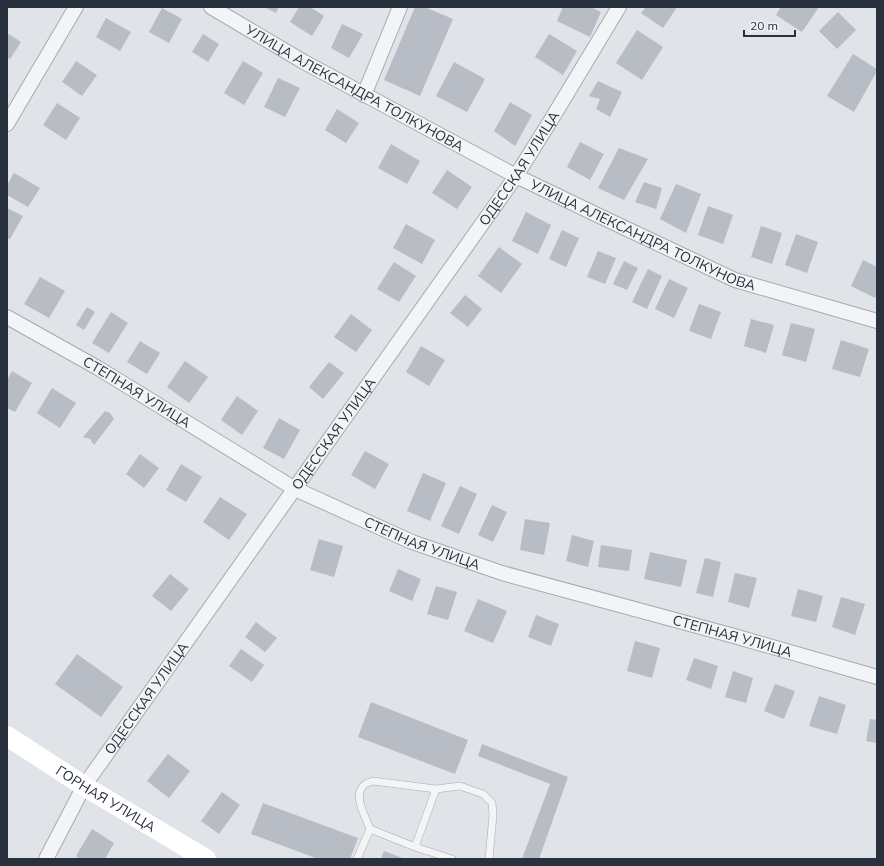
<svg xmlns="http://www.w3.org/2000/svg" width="884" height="866" font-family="Mulish,sans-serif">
	<rect width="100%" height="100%" fill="#e0e3e8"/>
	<!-- building -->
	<path fill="#b8bcc4" d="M264,7H279L276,13Z
		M299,7H310L324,16L312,36L290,22Z
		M415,7H425L453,19L420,96L384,80Z
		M563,7H591L601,12L590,37L557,21Z
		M646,7H677L663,28L641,13Z
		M781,7H819L802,32L776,15Z
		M162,8L182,19L169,43L149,32Z
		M838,12L856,30L837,49L819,31Z
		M106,18L131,32L120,51L96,37Z
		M342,24L363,34L349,58L331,48Z
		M637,30L663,47L642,80L616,63Z
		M7,33L21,42L10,59L7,57Z
		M203,34L219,44L208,62L192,52Z
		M549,34L577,51L563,75L535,57Z
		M853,54L877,69V71L854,112L827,96Z
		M76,61L97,75L82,96L62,82Z
		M243,61L263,73L244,105L224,93Z
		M454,62L485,79L467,112L436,96Z
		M278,78L300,88L285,117L264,107Z
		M598,81L622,92L610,117L596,109L600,99L589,96Z
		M510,102L532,115L515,146L494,131Z
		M57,103L80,118L66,140L43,125Z
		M337,109L359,123L346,143L325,130Z
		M580,142L604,154L590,180L567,167Z
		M391,144L420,161L407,184L378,168Z
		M619,148L648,159L624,200L598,188Z
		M447,170L472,187L457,209L432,193Z
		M14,173L40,188L28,207L7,195V185Z
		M644,182L662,188L656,209L635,202Z
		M676,184L701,194L686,233L660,219Z
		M708,206L733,215L723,244L698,235Z
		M7,208L23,216L10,239L7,238Z
		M526,212L551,225L538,254L512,241Z
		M406,224L435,240L422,264L393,248Z
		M761,226L782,233L772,264L751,257Z
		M562,230L579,238L566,267L549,259Z
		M796,234L818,242L807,273L785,265Z
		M499,247L522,264L501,293L478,276Z
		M598,251L616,258L605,284L587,277Z
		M863,260L877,267V294L875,298L851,286Z
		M624,261L638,268L627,290L613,284Z
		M394,262L416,276L399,302L377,289Z
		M648,269L662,276L647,309L632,302Z
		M40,277L65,291L49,318L24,304Z
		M669,279L688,288L674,318L655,309Z
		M465,295L482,309L468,327L450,313Z
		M699,304L721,312L711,339L689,331Z
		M87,307L95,312L84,330L76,325Z
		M111,312L128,323L109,353L92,343Z
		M351,314L372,330L356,352L334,337Z
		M751,319L774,325L766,353L744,346Z
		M791,323L815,329L806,362L782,355Z
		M841,340L869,349L860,377L832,369Z
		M140,341L160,353L147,374L127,362Z
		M421,346L445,360L429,386L406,372Z
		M185,361L208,377L189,403L167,387Z
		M329,362L344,373L323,399L309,387Z
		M12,371L32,383L15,412L7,408V380Z
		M52,388L76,403L60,428L37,413Z
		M237,396L258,411L242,435L221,420Z
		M105,411L110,413L114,419L94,445L90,439L83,437Z
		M279,418L300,430L284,459L263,448Z
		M365,451L389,464L375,489L351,475Z
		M140,454L159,468L144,488L126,474Z
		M181,464L202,477L186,502L166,490Z
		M423,473L446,483L430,521L407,511Z
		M460,486L477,494L459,534L441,526Z
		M220,497L247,514L229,540L203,522Z
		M492,505L507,512L493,542L478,535Z
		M525,519L550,523L544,555L520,550Z
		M572,535L594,541L588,567L566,561Z
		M319,539L343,546L334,577L310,570Z
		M601,545L632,550L629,571L598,567Z
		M650,552L687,560L681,587L644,579Z
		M705,558L721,562L713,597L696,593Z
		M398,569L421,579L412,601L389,591Z
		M735,573L757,578L749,608L728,602Z
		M170,574L189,589L171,611L152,596Z
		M436,586L457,592L448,620L427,614Z
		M798,589L823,596L816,622L791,616Z
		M841,597L865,604L855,635L832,627Z
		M478,599L507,611L493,643L464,631Z
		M536,615L559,624L551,646L528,637Z
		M256,622L277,638L265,652L245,637Z
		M635,641L660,648L652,678L627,671Z
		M241,649L264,665L252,682L229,666Z
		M77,654L123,687L101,717L55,684Z
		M694,658L718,666L711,689L686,680Z
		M733,671L753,678L746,703L725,697Z
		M775,684L795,691L784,719L764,711Z
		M819,696L846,705L837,734L809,726Z
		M371,702L468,740L455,774L358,737Z
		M870,719L877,720V743L866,741Z
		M482,744L568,777L539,859H522L550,784L478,756Z
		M168,754L190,771L169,798L147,781Z
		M222,792L240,805L219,834L201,821Z
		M263,803L358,838L350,859H318L251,834Z
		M92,829L114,843L105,859H80L76,856Z
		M384,851L405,859H381Z"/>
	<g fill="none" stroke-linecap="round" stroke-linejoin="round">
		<!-- lane casing -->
		<g stroke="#a6aab2" stroke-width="8">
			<path id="lane" d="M370,829C366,817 352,796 364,785C366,783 370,782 373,781L436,789
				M415,847L452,859
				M357,859L370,829L415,847L436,789L460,786L483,794L492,803L493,815L489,859"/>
		</g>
		<!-- street casing -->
		<g stroke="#a6aab2" stroke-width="16">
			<g id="street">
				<path id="s1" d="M211,7L304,62L516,176L610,221L735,280L877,321"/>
				<path d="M364,95L400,7"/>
				<path d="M7,124L76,7"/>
				<path id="s2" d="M7,317L98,368L295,489L412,542L502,573L734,636L877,677"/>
				<path id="s3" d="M46,859L84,786L516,176L551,120L619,7"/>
			</g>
		</g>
		<!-- lane -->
		<use href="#lane" stroke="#f2f4f6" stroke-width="7"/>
		<!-- street -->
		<use href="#street" stroke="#f2f4f6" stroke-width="14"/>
		<!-- secondary -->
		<path stroke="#fff" stroke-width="20" id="s4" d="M7,736L84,786L206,859"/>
	</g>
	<g text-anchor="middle" stroke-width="3.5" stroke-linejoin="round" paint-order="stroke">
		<!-- street labels -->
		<g font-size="14" fill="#2a313e" stroke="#eff2f5">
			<text dy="5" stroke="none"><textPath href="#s1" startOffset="165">УЛИЦА АЛЕКСАНДРА ТОЛКУНОВА</textPath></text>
			<text dy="5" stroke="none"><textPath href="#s3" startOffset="838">ОДЕССКАЯ УЛИЦА</textPath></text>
			<text dy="5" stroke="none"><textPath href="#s1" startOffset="489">УЛИЦА АЛЕКСАНДРА ТОЛКУНОВА</textPath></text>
			<text dy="5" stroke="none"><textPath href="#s2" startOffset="150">СТЕПНАЯ УЛИЦА</textPath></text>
			<text dy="5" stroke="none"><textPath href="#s3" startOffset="514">ОДЕССКАЯ УЛИЦА</textPath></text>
			<text dy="5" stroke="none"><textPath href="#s2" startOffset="474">СТЕПНАЯ УЛИЦА</textPath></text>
			<text dy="5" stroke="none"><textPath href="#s2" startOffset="798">СТЕПНАЯ УЛИЦА</textPath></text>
			<text dy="5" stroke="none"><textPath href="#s3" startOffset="190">ОДЕССКАЯ УЛИЦА</textPath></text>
			<text dy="5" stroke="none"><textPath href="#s4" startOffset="117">ГОРНАЯ УЛИЦА</textPath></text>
		</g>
	</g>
	<!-- border -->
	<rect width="884" height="866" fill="none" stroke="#2a313e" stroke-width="16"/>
	<!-- scale -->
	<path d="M744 30v6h51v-6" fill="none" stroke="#2a313e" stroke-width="2"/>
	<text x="750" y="30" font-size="12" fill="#2a313e" stroke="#eff2f5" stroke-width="3" paint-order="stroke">20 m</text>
</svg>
